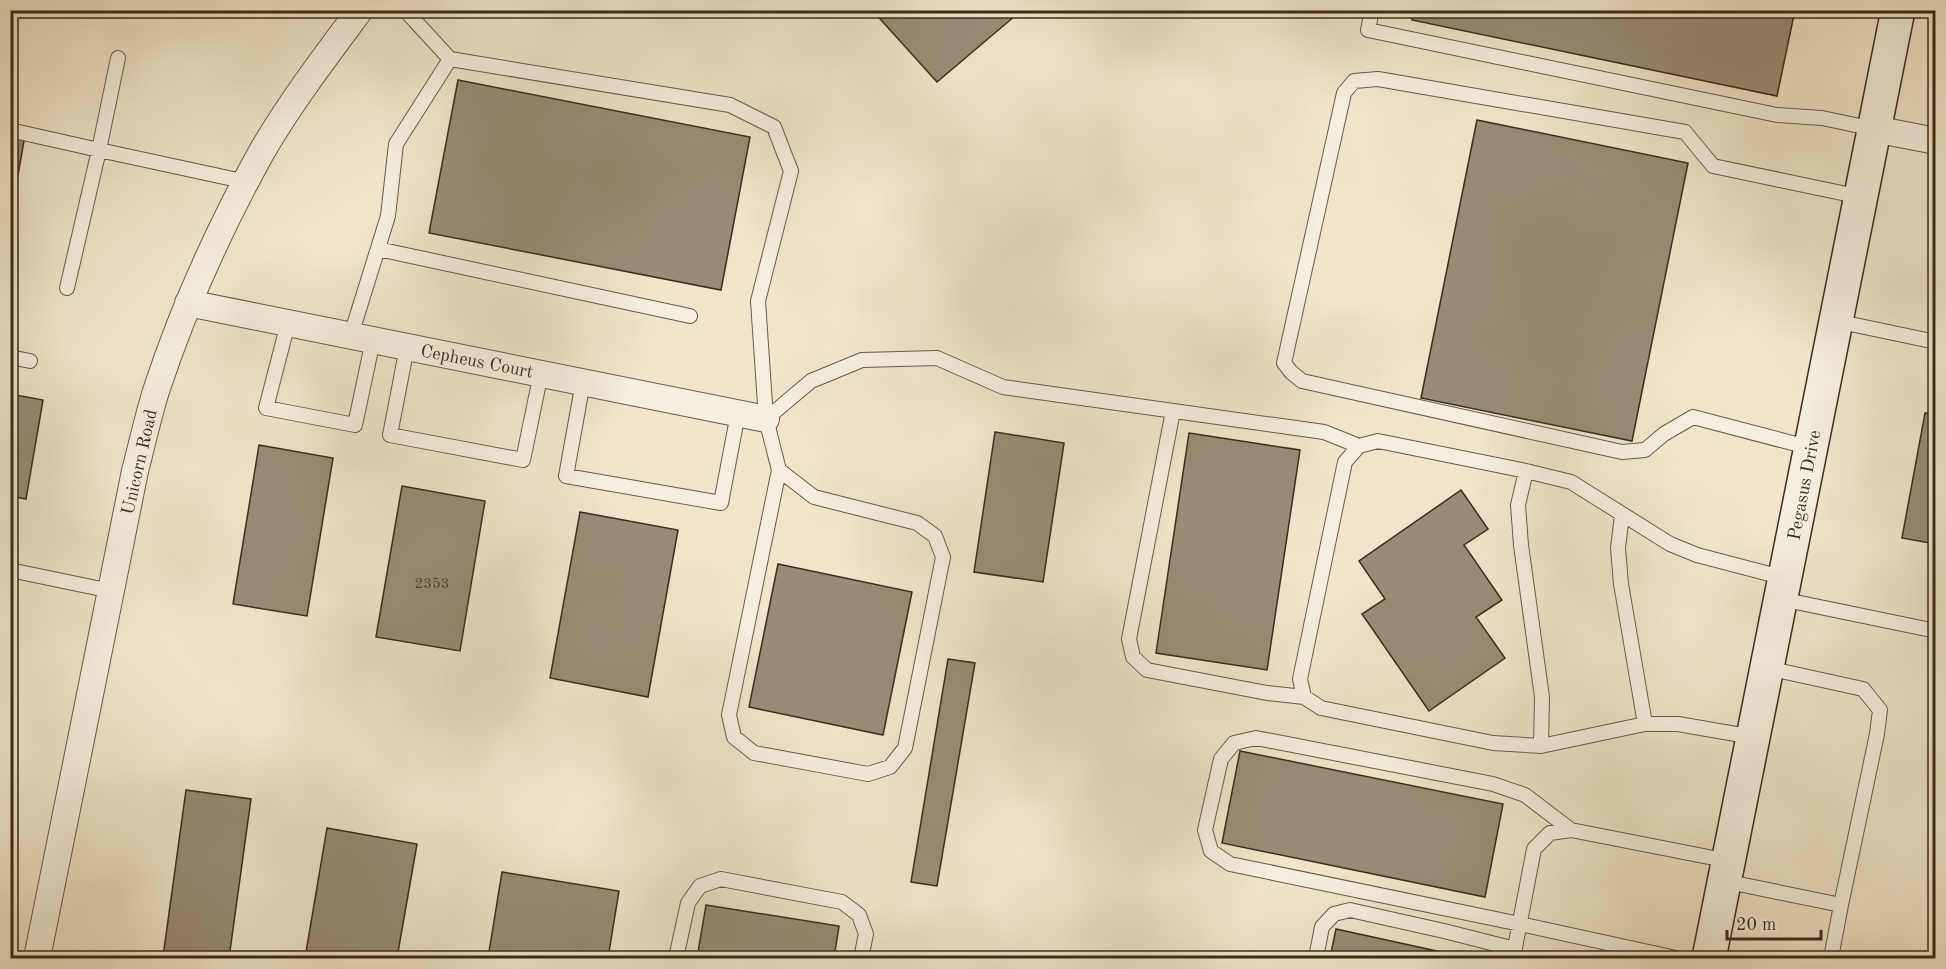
<svg xmlns="http://www.w3.org/2000/svg" width="1946" height="969" font-family="'Old Standard TT',serif">
	<rect width="100%" height="100%" fill="#f0e5ca"/>
	<filter id="stains"><feTurbulence type="fractalNoise" baseFrequency=".00333" numOctaves="4"/><feColorMatrix values="0 0 0 0 .2 0 0 0 0 .09 0 0 0 0 .02 0 0 0 .5 -.17"/></filter>
	<radialGradient id="worn" r=".72"><stop offset=".6" stop-color="#630" stop-opacity="0"/><stop offset="1" stop-color="#630" stop-opacity=".3"/></radialGradient>
	<!-- building -->
	<path fill="#998c76" stroke="#3a2b1c" stroke-width="1.5" d="M872,10H1022L937,82Z
		M1414,10H1795L1777,96L1412,20Z
		M458,80L750,137L721,290L429,233Z
		M1477,120L1688,163L1632,441L1421,398Z
		M10,132L25,135L10,221Z
		M10,394L43,400L26,499L10,496Z
		M1925,413L1936,414V544L1902,538Z
		M995,432L1064,443L1043,582L974,572Z
		M1189,433L1300,450L1267,670L1156,653Z
		M259,445L333,458L307,616L233,604Z
		M402,486L485,501L460,651L376,637Z
		M1461,490L1488,529L1464,545L1502,600L1476,617L1505,658L1429,711L1362,614L1385,599L1359,561Z
		M580,512L678,530L648,697L550,678Z
		M778,564L912,592L883,735L749,707Z
		M948,659L975,663L937,886L911,882Z
		M1240,751L1503,804L1485,897L1222,843Z
		M186,790L251,799L229,958L163,957Z
		M327,828L417,844L397,958H305Z
		M502,872L619,891L608,958H488Z
		M706,905L839,926L834,958H697Z
		M1336,929L1469,958H1330Z"/>
	<g fill="none" stroke-linecap="round" stroke-linejoin="round">
		<!-- lane casing -->
		<g stroke="#685a48" stroke-width="16">
			<path id="lane" d="M1372,10L1368,30L1777,115L1822,118L1874,129
				M450,59L730,105L774,127L791,171L758,301L766,419L779,470L729,715L734,737L754,753L868,774L890,767L905,748L943,557L935,536L917,523L814,497L779,470
				M10,130L99,150L118,58
				M378,249L690,316
				M67,288L99,150L247,182
				M1836,321L1936,342
				M288,323L266,408L355,425L373,340
				M351,335L388,216L396,144L450,59L405,10
				M407,347L390,435L523,460L541,373
				M10,357L30,361
				M583,382L566,476L721,503L738,413
				M1173,411L1129,639L1133,657L1147,670L1267,693L1304,697
				M766,419L811,381L862,360L937,358L1003,387L1324,432L1359,446
				M1811,448L1693,417L1664,434L1645,450L1622,452L1302,381L1291,372L1284,363L1344,93L1354,81L1378,79L1685,132L1713,166L1861,197
				M1526,471L1378,441L1359,446L1345,462L1300,679L1304,697L1321,708L1493,743L1541,746
				M1622,515L1618,548L1621,584L1645,724
				M10,570L111,591
				M1781,599L1936,631
				M1753,737L1678,724H1645L1541,746L1542,697L1521,545L1518,505L1526,471L1571,482L1670,544L1697,555L1785,578
				M1571,830L1525,795L1493,784L1256,738L1234,743L1221,759L1205,830L1211,851L1230,864L1520,924L1676,958
				M1724,881L1841,905L1877,734L1880,710L1863,689L1767,668
				M676,958L688,903L700,886L721,879L842,902L859,915L866,934L861,958
				M1316,958L1322,927L1334,914L1350,910L1444,931L1515,949
				M1513,958L1534,849L1550,833L1571,830L1729,861
				M1831,958L1841,905"/>
		</g>
		<!-- street casing -->
		<g stroke="#685a48" stroke-width="28">
			<path id="street" d="M1874,129L1936,141
				M188,303L766,419
				M37,958L135,471C142,444 148,417 156,391C183,309 219,229 261,153C290,103 325,57 360,10"/>
		</g>
		<!-- secondary casing -->
		<g stroke="#3a2b1c" stroke-width="36">
			<path id="secondary" d="M1709,958L1898,10"/>
		</g>
		<!-- lane -->
		<use href="#lane" stroke="#f5eedd" stroke-width="14"/>
		<!-- street -->
		<use href="#street" stroke="#f5eedd" stroke-width="26"/>
		<!-- secondary -->
		<use href="#secondary" stroke="#f5eedd" stroke-width="33"/>
	</g>
	<g text-anchor="middle" stroke-width="4.5" stroke-linejoin="round" paint-order="stroke">
		<!-- number labels -->
		<g font-size="15" fill="#524332">
			<text x="432" y="588">2353</text>
		</g>
		<!-- street labels -->
		<g font-size="18" fill="#3a2b1c" stroke="#f5eedd">
			<text transform="translate(477 361) rotate(11)" y="6">Cepheus Court</text>
			<text transform="translate(139 462) rotate(-77)" y="6">Unicorn Road</text>
			<text transform="translate(1804 485) rotate(-79)" y="6">Pegasus Drive</text>
		</g>
	</g>
	<!-- margin -->
	<rect width="1946" height="969" fill="none" stroke="#f0e5ca" stroke-width="36"/>
	<rect x="12" y="12" width="1922" height="945" fill="none" stroke="#3a2b1c" stroke-width="3"/>
	<rect x="18" y="18" width="1910" height="933" fill="none" stroke="#3a2b1c" stroke-width="1.5"/>
	<!-- scale -->
	<path d="M1727 930v9h94v-9" fill="none" stroke="#3a2b1c" stroke-width="3"/>
	<text x="1736" y="930" font-size="18" fill="#3a2b1c" stroke="#f5eedd" stroke-width="4.5" paint-order="stroke">20 m</text>
	<rect width="100%" height="100%" filter="url(#stains)"/>
	<rect width="100%" height="100%" fill="url(#worn)"/>
</svg>
